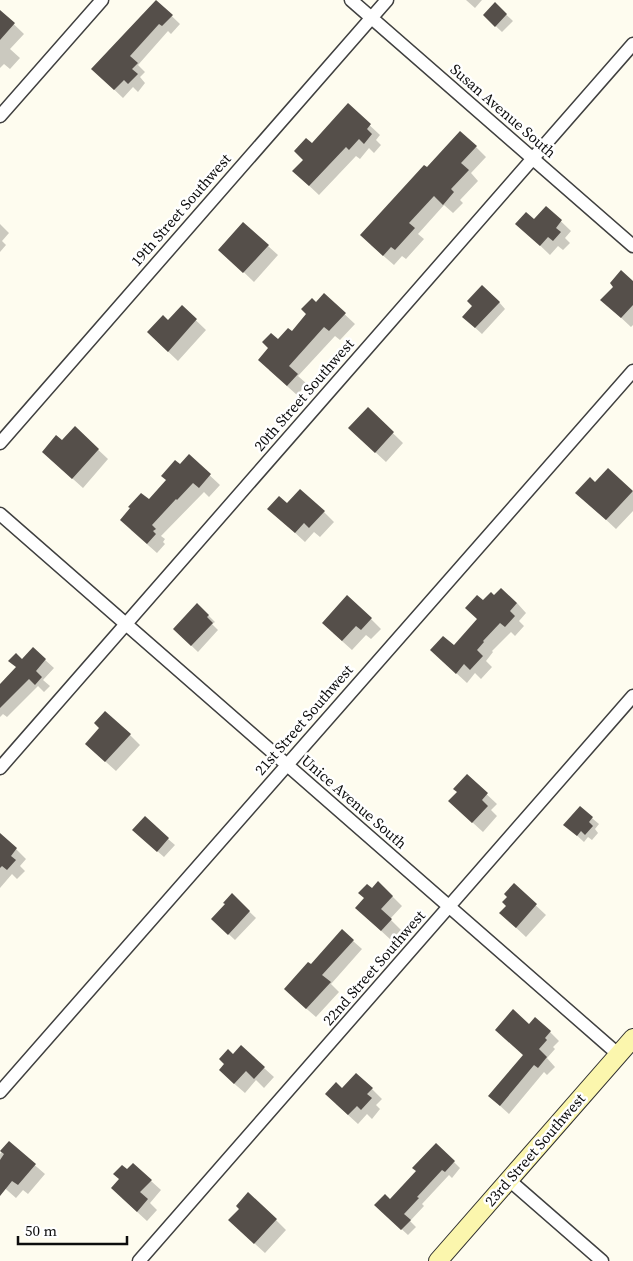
<svg xmlns="http://www.w3.org/2000/svg" width="633" height="1261" font-family="'Source Serif 4',serif">
	<rect width="100%" height="100%" fill="#fefcef"/>
	<!-- shadow -->
	<path fill="#0003" d="M466,0H482L475,8Z
		M156,1L180,24L171,34L168,31L138,65L145,72L140,77L145,83L138,92L133,87L123,98L101,77Z
		M495,4L513,21L502,32L484,15Z
		M0,11L24,34L10,49L20,58L10,69L4,64L0,68Z
		M348,105L380,135L376,140L381,145L374,153L369,148L360,159L356,156L319,195L304,181V160L312,145Z
		M476,147L486,157L471,173L478,181L460,200L463,203L453,213L444,205L418,234L424,239L406,259L402,256L394,265L371,245L427,169Z
		M546,207L571,231L565,238L570,243L563,250L558,246L550,255L527,233L534,220Z
		M0,224L9,233L2,241L6,245L0,252Z
		M268,246L278,255L254,282L230,259Z
		M633,283V325L631,327L602,300Z
		M324,295L355,324L340,340L335,336L298,376L307,384L297,395L269,370L278,341L292,333Z
		M499,302L505,309L482,334L470,323Z
		M182,307L206,330L178,361L158,342Z
		M368,409L403,443L386,462L360,438Z
		M75,428L108,459L83,488L53,461L62,442Z
		M189,456L220,485L209,497L204,492L161,536L165,539L163,542L165,544L157,553L131,530L149,501Z
		M608,470L633,492V511L616,529L587,502L595,484Z
		M287,505L324,512L334,522L320,537L314,532L305,542L279,518Z
		M483,602L517,603L526,613L519,621L524,626L515,636L511,632L492,651L493,652L486,661L492,667L481,679L475,673L467,683L442,660L479,620Z
		M208,615L215,622L212,624L218,630L198,652L174,629Z
		M371,619L381,629L371,639L366,635L352,650L333,633Z
		M33,649L54,668L43,680L50,686L44,692L38,686L7,717L3,714L0,717V686Z
		M101,728L130,735L140,745L116,771L97,754Z
		M467,776L497,804L491,810L497,816L483,832L460,811L458,792Z
		M580,808L599,824L595,829L598,833L592,840L588,837L584,842L572,831Z
		M140,836L168,839L175,845L164,857Z
		M0,838L16,849L26,859L20,866L25,871L17,879L12,874L0,888Z
		M514,885L546,915L526,937L511,923L507,906L509,897Z
		M372,890L392,896L402,906L390,919L401,930L391,940L366,917Z
		M232,895L256,918L235,940L219,925L226,904Z
		M353,941L362,949L331,984L339,992L316,1017L294,998L311,966Z
		M529,1025L550,1032L559,1041L553,1047L555,1049L547,1058L555,1067L547,1075L544,1072L509,1114L498,1104L524,1055Z
		M233,1056L264,1068L274,1077L264,1088L256,1080L245,1093L230,1080Z
		M372,1089L382,1099L376,1105L380,1109L372,1119L367,1114L358,1124L336,1104L343,1090Z
		M9,1143L45,1174L28,1194L23,1190L16,1198L0,1184V1154Z
		M454,1162L460,1168L452,1178L449,1175L422,1204L424,1206L410,1221L416,1227L408,1235L382,1211L390,1201Z
		M151,1181L161,1190L150,1203L157,1210L147,1221L122,1198Z
		M276,1220L286,1230L265,1253L240,1230Z"/>
	<!-- building -->
	<path fill="#554f4a" d="M156,0L173,15L162,26L159,24L130,56L138,63L132,69L138,74L128,84L124,80L114,90L91,69Z
		M495,2L507,14L495,27L483,15Z
		M0,10L15,23L0,40Z
		M348,103L371,124L367,129L372,134L364,144L359,139L349,150L346,147L309,186L292,171L303,160L294,151L306,138L312,143Z
		M460,131L477,146L461,163L469,170L451,189L454,192L443,205L434,196L409,223L415,228L395,250L391,247L383,256L360,235L424,165L427,167Z
		M546,206L562,220L556,228L561,232L553,241L548,237L540,246L515,224L526,212L534,219Z
		M243,222L269,245L243,273L218,250Z
		M621,270L633,281V305L621,318L600,300L613,287L610,283Z
		M482,285L500,302L475,328L462,317L472,306L467,301Z
		M324,293L346,313L329,331L324,327L289,366L298,374L287,386L258,360L268,348L262,342L271,333L278,339L288,328L292,331L306,314L301,309L312,298L316,302Z
		M182,305L197,319L168,352L147,332L163,315L168,320Z
		M368,407L394,432L375,453L348,428Z
		M75,426L99,449L72,479L42,452L56,435L62,440Z
		M189,454L211,474L199,488L193,483L177,500L176,499L152,525L156,529L153,531L156,534L147,544L120,520L130,508L128,507L141,493L149,499L166,480L161,476L175,460L180,464Z
		M608,468L633,491L606,520L575,493L590,477L595,482Z
		M300,489L325,511L309,528L304,523L295,533L267,509L279,496L287,503Z
		M501,588L517,603L510,611L515,616L505,627L500,623L483,641L484,642L477,650L483,656L470,670L464,664L456,674L430,650L443,636L454,645L477,619L465,608L477,595L483,600L491,592L494,595Z
		M347,595L372,618L361,630L356,626L342,641L322,623Z
		M197,603L209,615L207,617L213,623L191,646L173,629Z
		M33,647L46,659L36,671L42,677L35,685L29,679L0,708V684L16,667L8,661L16,653L22,659Z
		M105,711L131,734L105,762L85,744L99,728L94,723Z
		M467,774L488,793L482,800L488,806L472,823L448,801L457,792L453,789Z
		M580,806L593,817L589,822L593,826L585,835L581,831L577,836L563,825Z
		M145,816L169,838L157,852L132,830Z
		M0,833L17,848L11,856L16,860L7,870L2,866L0,868Z
		M378,881L393,896L381,909L392,919L381,931L355,908L364,898L358,893L367,884L372,888Z
		M514,883L537,904L516,928L499,913L506,906L502,902L507,897L504,894Z
		M232,893L250,911L228,935L211,919L225,904L223,903Z
		M342,929L354,940L322,975L331,982L306,1009L284,989L308,962L311,964Z
		M513,1009L529,1024L535,1017L551,1031L545,1038L547,1040L539,1049L547,1057L538,1068L534,1065L500,1106L488,1096L523,1055L495,1030Z
		M241,1045L265,1067L254,1079L246,1071L234,1084L219,1070L224,1064L219,1059L228,1049L233,1054Z
		M356,1073L373,1088L367,1094L372,1098L361,1110L357,1106L348,1115L325,1094L336,1082L342,1088Z
		M9,1141L36,1164L18,1185L12,1181L0,1196V1160L4,1154L0,1151Z
		M436,1143L455,1161L445,1172L442,1170L417,1197L419,1198L404,1214L411,1220L401,1230L374,1205L385,1194L390,1199L416,1171L412,1168Z
		M133,1163L152,1180L140,1192L148,1199L137,1212L111,1188L119,1179L113,1174L122,1165L127,1169Z
		M248,1192L277,1219L254,1244L228,1220L239,1209L236,1206Z"/>
	<g fill="none" stroke-linecap="round" stroke-linejoin="round">
		<!-- street casing -->
		<g stroke="#404040" stroke-width="15">
			<path id="street" d="M351,0L633,246
				M0,116L102,0
				M0,443L387,0
				M0,514L619,1055
				M0,768L633,44
				M0,1092L633,371
				M509,1180L602,1261
				M139,1261L633,696"/>
		</g>
		<!-- secondary casing -->
		<g stroke="#2f2f2f" stroke-width="20">
			<path id="secondary" d="M438,1261L633,1038"/>
		</g>
		<!-- street -->
		<use href="#street" stroke="#fff" stroke-width="12"/>
		<!-- secondary -->
		<use href="#secondary" stroke="#fbf6ad" stroke-width="18"/>
	</g>
	<g text-anchor="middle" stroke-width="5" stroke-linejoin="round" paint-order="stroke">
		<!-- street labels -->
		<g font-size="15" fill="#0d0d0d" stroke="#fff">
			<text transform="translate(503 111) rotate(41)" y="5">Susan Avenue South</text>
			<text transform="translate(181 210) rotate(-49)" y="5">19th Street Southwest</text>
			<text transform="translate(304 395) rotate(-49)" y="5">20th Street Southwest</text>
			<text transform="translate(304 720) rotate(-49)" y="5">21st Street Southwest</text>
			<text transform="translate(354 802) rotate(41)" y="5">Unice Avenue South</text>
			<text transform="translate(374 968) rotate(-49)" y="5">22nd Street Southwest</text>
			<text transform="translate(535 1150) rotate(-49)" y="5">23rd Street Southwest</text>
		</g>
	</g>
	<!-- scale -->
	<path d="M18 1236v8h109v-8" fill="none" stroke="#0d0d0d" stroke-width="2.5"/>
	<text x="25" y="1236" font-size="15" fill="#0d0d0d" stroke="#ffffff" stroke-width="4" paint-order="stroke">50 m</text>
</svg>
